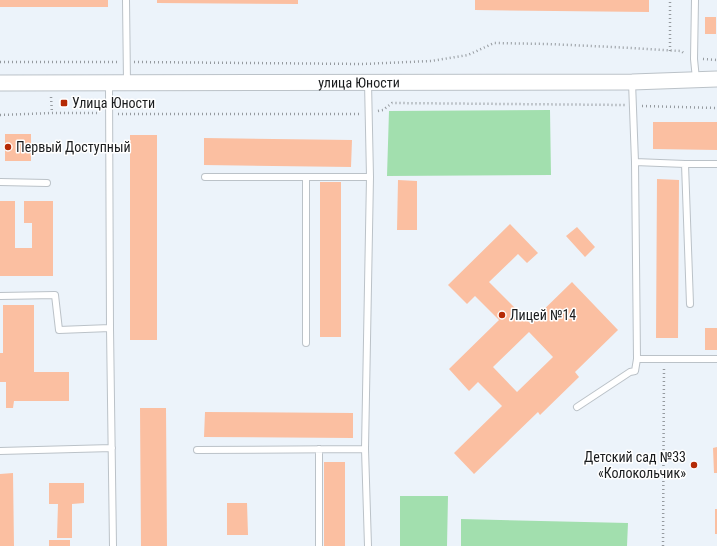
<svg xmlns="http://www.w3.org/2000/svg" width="717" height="546" font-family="'Roboto Condensed',sans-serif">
	<rect width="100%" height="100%" fill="#ecf3fa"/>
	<!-- green -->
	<path fill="#a2dfae" d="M550,110L551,175L387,176L389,111Z
		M400,496H448L447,546H400Z
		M461,519L628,523L627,546H461Z"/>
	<!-- building -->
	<path fill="#fbbfa1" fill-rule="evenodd" d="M0,0H108V7H0Z
		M157,0H298V4L157,3Z
		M475,0H649V12L475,10Z
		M705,17H716V34H705Z
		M653,122H717V150L653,149Z
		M5,134H31V161H5Z
		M130,135H157V340H130Z
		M204,138L352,140L351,167L204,165Z
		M657,179L679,180L678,338H656Z
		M398,180L417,181V230H397Z
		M320,182H341V337H320Z
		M0,201H15V248H32V223H24V201H53V276H0Z
		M510,224L538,253L527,263L518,254L489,282L530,323L572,282L618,330L575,372L579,377L540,415L538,412L474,474L454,453L502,406L478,382L469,391L449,369L499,320L475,296L467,304L448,285ZM529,332L553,357L517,392L493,367Z
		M577,227L595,247L585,257L566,236Z
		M3,305H34V372H69V401H14L13,408H6V382H0V353H3Z
		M705,328H717V350H705Z
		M140,408H166L167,546H141Z
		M205,412L353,413V438L204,437Z
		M717,447V473H714L713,448Z
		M324,462H345V546H324Z
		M13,473L14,546H0V474Z
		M49,483H84V503L72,504V538H57L58,504H49Z
		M227,503H247L248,535H227Z
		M715,509H717V534H715Z
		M49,540H70V546H49Z"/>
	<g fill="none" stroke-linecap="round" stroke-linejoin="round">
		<!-- service casing -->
		<g stroke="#bbc2c8" stroke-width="8">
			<path id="service" d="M126,0L127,82
				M695,0L694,59L696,79
				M632,82L635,162L637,359H717
				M109,84L110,328L113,546
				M635,162L685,164H717
				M685,164L690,304
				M205,177H370
				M0,182L47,183
				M0,296L55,295L59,330L110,328
				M306,343V177
				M577,407L630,372L635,371L637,359
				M197,450L365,449
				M0,451L112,448
				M319,546V449
				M368,546L365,449L370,177L368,82"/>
		</g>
		<!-- tertiary casing -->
		<g stroke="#bbc2c8" stroke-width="17">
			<g id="tertiary">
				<path id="s1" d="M0,83L632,82L717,79"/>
			</g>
		</g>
		<!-- path -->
		<path stroke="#959a9f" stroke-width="2.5" stroke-dasharray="1 3" stroke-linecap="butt" d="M670,51V0
			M703,59L717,60
			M0,62H117
			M134,62L363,64L431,61L468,55L494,43L548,44L613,47L681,51L685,54
			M51,97L52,113
			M642,106L717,108
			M378,111L383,110L392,103L625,105
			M118,114H359
			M0,115L52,113H99
			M663,546L664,367"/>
		<!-- service -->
		<use href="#service" stroke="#fff" stroke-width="6"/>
		<!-- tertiary -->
		<use href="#tertiary" stroke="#fff" stroke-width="15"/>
	</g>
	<!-- markers -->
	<g fill="#b52a05" stroke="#fff" stroke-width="1.5">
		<rect x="60" y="99" width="8" height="8" rx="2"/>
		<circle cx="8" cy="147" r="4"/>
		<circle cx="502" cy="315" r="4"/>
		<circle cx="694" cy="465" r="4"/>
	</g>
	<g text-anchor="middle" stroke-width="3" stroke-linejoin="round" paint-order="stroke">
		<!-- street labels -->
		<g font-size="14" fill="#191b1d" stroke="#fff">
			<text dy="5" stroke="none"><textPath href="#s1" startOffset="359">улица Юности</textPath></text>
		</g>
		<!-- poi labels -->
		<g font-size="14" fill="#191b1d" stroke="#fff" text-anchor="start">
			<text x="72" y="108">Улица Юности</text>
			<text x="16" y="152">Первый Доступный</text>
			<text x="510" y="320">Лицей №14</text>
			<text x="686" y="462" text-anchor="end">Детский сад №33<tspan x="686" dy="16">«Колокольчик»</tspan></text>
		</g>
	</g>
</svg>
